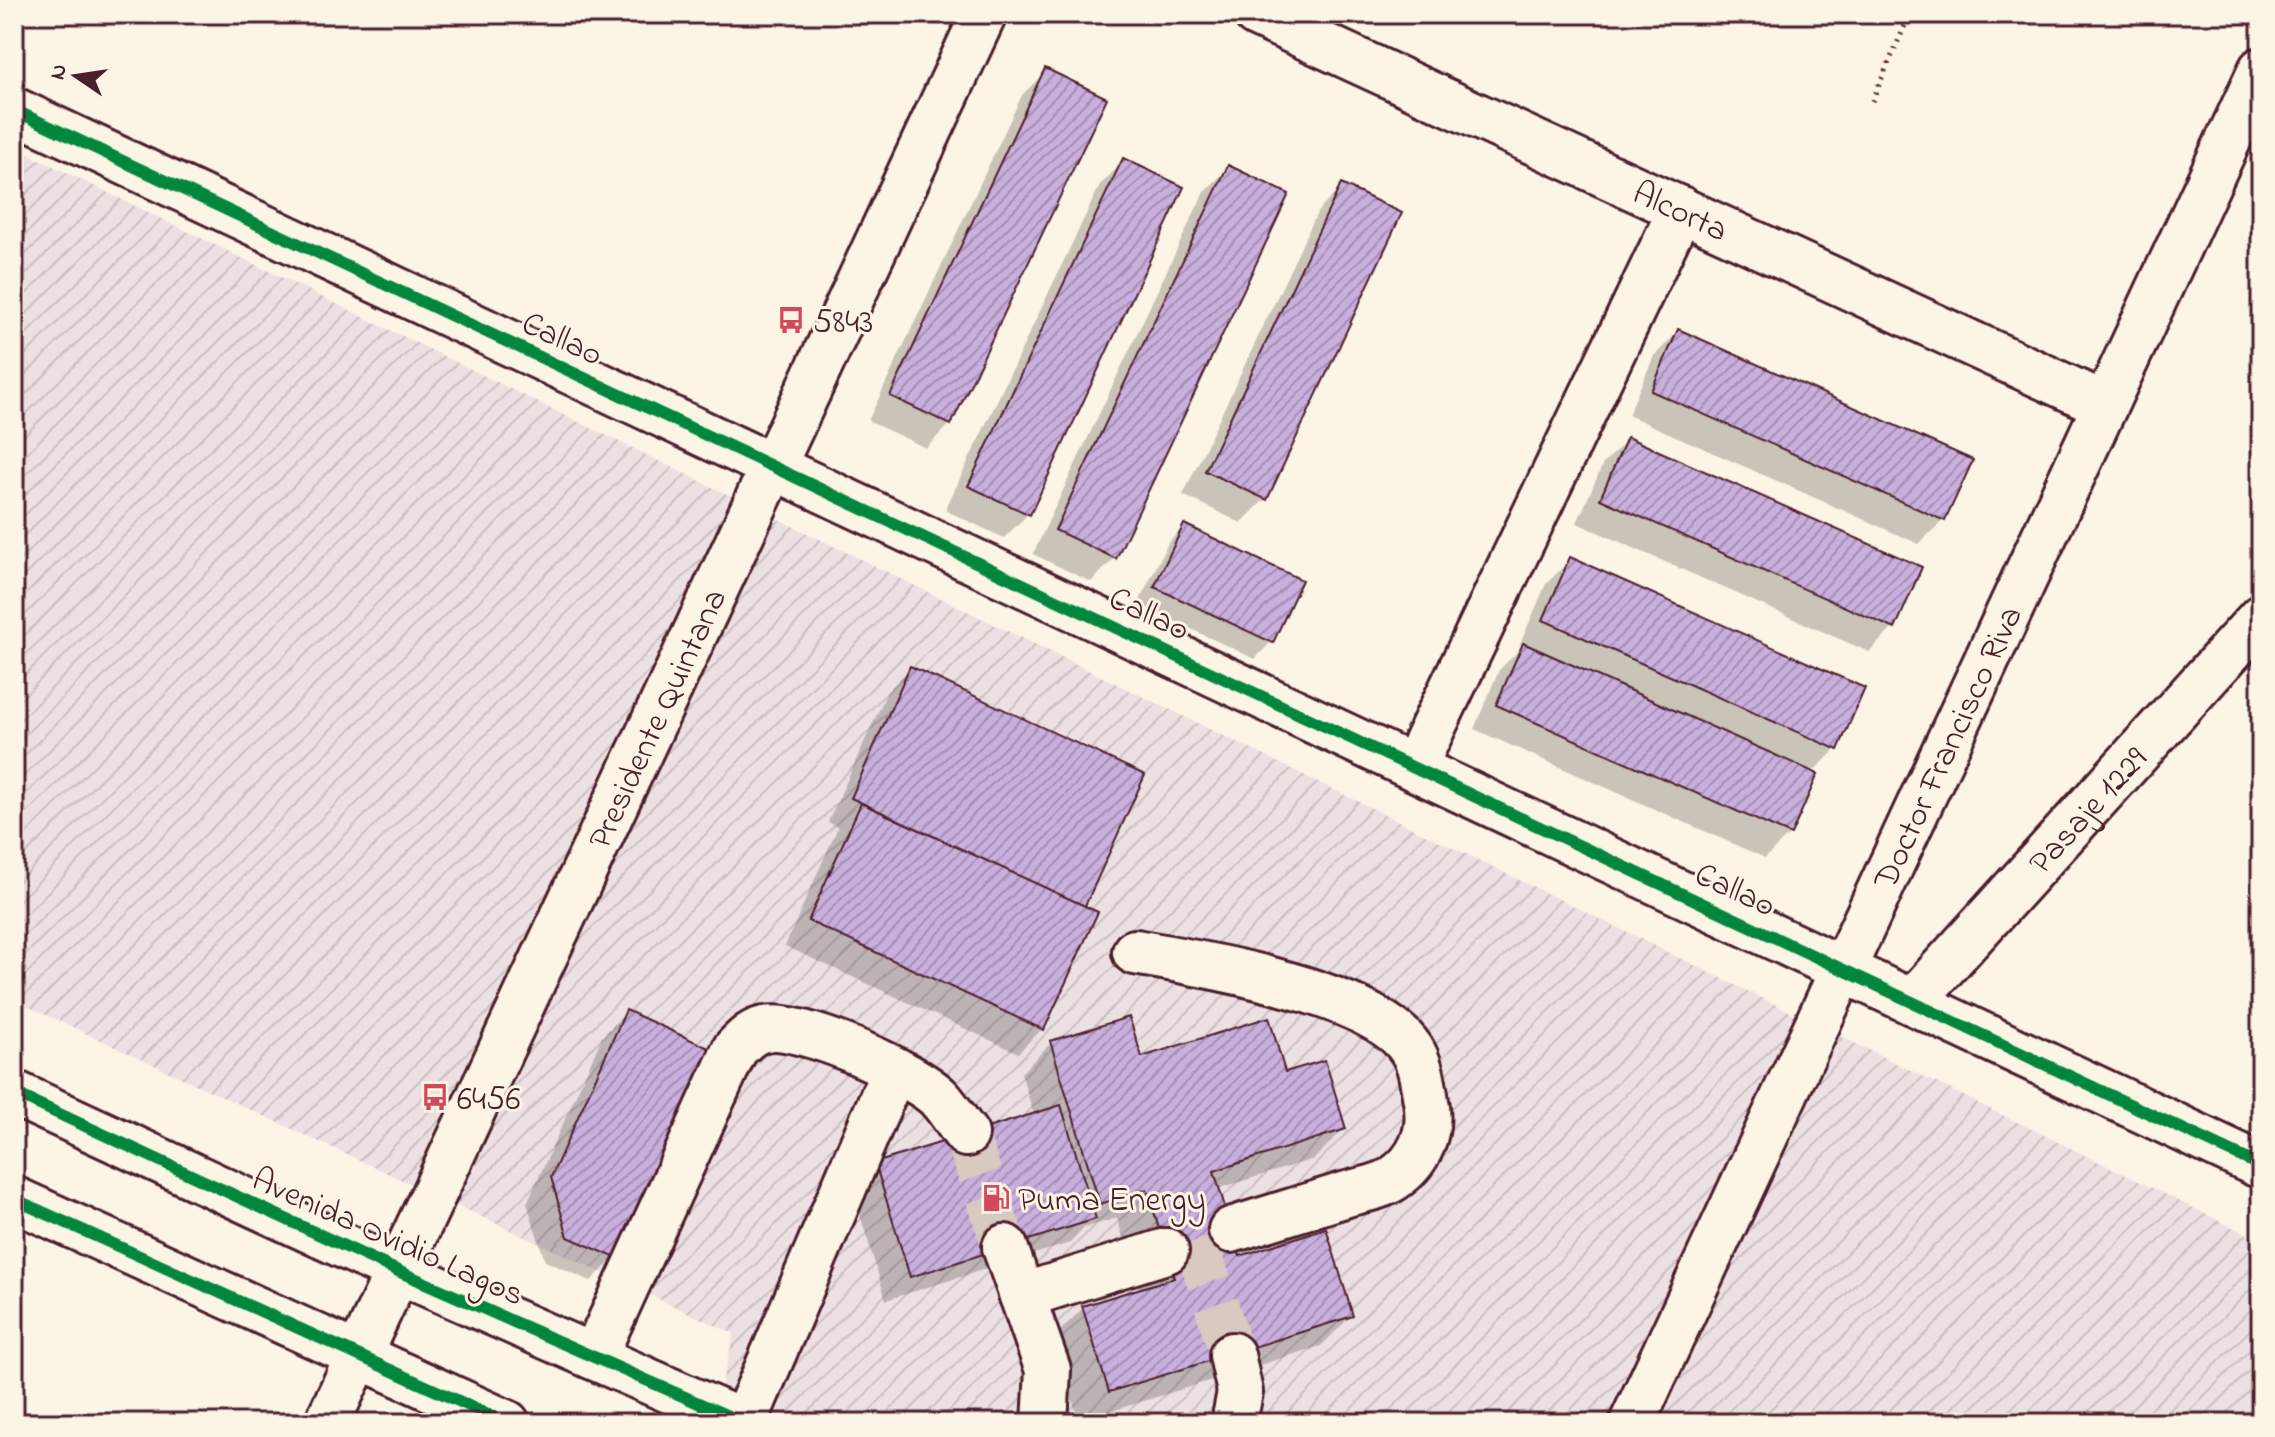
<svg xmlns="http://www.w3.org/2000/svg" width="2275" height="1437" font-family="'Indie Flower',sans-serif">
	<defs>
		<pattern id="industrial-furrows" width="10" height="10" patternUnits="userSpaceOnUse" patternTransform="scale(2)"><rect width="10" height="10" fill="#ede0e3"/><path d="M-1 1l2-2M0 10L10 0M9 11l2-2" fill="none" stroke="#cdc0c3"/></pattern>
		<pattern id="building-hatch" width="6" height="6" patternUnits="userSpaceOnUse" patternTransform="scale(2)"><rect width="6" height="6" fill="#c9afdd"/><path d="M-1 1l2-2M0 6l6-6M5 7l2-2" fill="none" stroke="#a58eb3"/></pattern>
	</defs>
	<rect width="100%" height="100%" fill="#fcf5e5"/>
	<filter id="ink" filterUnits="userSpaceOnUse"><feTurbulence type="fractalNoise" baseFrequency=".0125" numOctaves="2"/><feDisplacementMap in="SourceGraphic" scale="16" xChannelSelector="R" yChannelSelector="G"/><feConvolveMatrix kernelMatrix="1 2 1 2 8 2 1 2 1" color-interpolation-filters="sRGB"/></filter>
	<g filter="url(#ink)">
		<!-- industrial -->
		<path fill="url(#industrial-furrows)" d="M14,147L2261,1241V1423H712L734,1334L14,1000Z"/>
		<!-- shadow -->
		<path fill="#0003" d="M1046,71L950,424L926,448L868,421L1022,95Z
			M1124,161L1182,188L1028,514L1004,538L945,510L1100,185Z
			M1229,168L1115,558L1091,582L1033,554L1204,192Z
			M1342,187L1265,499L1241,523L1183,495L1318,211Z
			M1678,332L1943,520L1919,544L1628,415L1654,356Z
			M1627,440L1893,628L1869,652L1577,523L1603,464Z
			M1184,526L1300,581L1271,642L1255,659L1138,604L1168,543Z
			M1570,560L1836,749L1812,773L1790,834L1765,858L1474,729L1499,670L1524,645L1520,644L1546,584Z
			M911,668L1142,776L1083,907L1096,913L1042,1029L1018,1053L785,946L838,827L828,822L887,692Z
			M626,1013L615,1257L591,1281L545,1261L527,1203L602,1037Z
			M1051,1043L1141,1060L1284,1075L1344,1129L1314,1159L1217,1189L1239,1258L1351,1316L1321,1346L1079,1421L1053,1338L1083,1308L1139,1289L1117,1218L1084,1228L1070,1243L886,1300L852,1189L876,1164L1034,1115L1021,1073Z"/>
		<!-- building -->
		<path fill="url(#building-hatch)" stroke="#4a1f2b" stroke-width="2" d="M1045,68L1107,98L951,425L890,396Z
			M1123,158L1184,187L1030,515L968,486Z
			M1228,165L1289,194L1116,559L1055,530Z
			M1341,184L1402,213L1267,500L1205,471Z
			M1678,329L1973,460L1945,521L1651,391Z
			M1627,437L1922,567L1895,629L1600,499Z
			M1184,524L1302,580L1273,643L1154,587Z
			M1570,557L1865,688L1838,750L1543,620Z
			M1523,643L1818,774L1791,835L1496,705Z
			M910,666L1145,775L1085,906L851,798Z
			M861,803L1098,912L1044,1030L808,921Z
			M626,1010L711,1049L616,1258L568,1237L551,1177Z
			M1129,1017L1142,1057L1269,1017L1285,1072L1325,1060L1346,1129L1214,1171L1240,1256L1326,1228L1353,1316L1109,1392L1082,1306L1174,1278L1147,1189L1100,1204L1050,1041Z
			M1061,1105L1096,1219L910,1277L875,1163Z"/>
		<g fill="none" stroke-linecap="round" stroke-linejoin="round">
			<!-- minor-tunnel -->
			<path stroke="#d8cac0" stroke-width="44" stroke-dasharray="44 22" stroke-linecap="butt" d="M966,1134L1005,1247
				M1196,1241L1232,1355"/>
			<!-- minor casing -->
			<g stroke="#4a1f2b" stroke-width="50">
				<g id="minor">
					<path id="s1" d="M1256,14L2105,405"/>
					<path d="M14,110L2261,1166"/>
					<path d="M1414,767L1681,209"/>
					<path d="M1135,952C1199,963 1375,992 1411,1049C1421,1064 1423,1083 1426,1101C1432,1132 1420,1161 1393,1179C1381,1187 1361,1190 1347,1194C1308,1206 1270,1218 1231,1230"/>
					<path id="s2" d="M1912,1002L2261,617"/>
					<path d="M1005,1247L1048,1370L1045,1423"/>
					<path d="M1022,1296L1166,1251"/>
					<path d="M1232,1355L1240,1392L1234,1423"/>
					<path d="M594,1357L735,1049C744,1040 752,1031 765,1029C798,1021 917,1074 940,1099C950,1110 957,1123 966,1134"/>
					<path id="s3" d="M327,1423L984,14"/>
					<path d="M744,1423L894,1070"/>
					<path id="s4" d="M1632,1423L2261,70"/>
				</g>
			</g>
			<!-- major casing -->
			<g stroke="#4a1f2b" stroke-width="50">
				<path id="major" d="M14,1093L398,1271L744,1423
					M14,1199L507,1423"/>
			</g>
			<!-- path -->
			<path stroke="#4a1f2b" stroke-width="5" stroke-dasharray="2 6" stroke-linecap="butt" d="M1872,101L1910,14"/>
			<!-- minor -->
			<use href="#minor" stroke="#fcf5e5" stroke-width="44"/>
			<!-- major -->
			<use href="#major" stroke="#fcf5e5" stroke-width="44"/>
			<!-- cycleway casing -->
			<g stroke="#fcf5e5" stroke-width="17">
				<path id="cycleway" d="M14,110L2261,1166
					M14,1093L398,1271L744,1423
					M14,1199L507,1423"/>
			</g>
			<!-- cycleway -->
			<use href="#cycleway" stroke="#00873e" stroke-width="12"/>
		</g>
	</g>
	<!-- icons -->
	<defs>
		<g id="bus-bare" transform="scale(2.16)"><path d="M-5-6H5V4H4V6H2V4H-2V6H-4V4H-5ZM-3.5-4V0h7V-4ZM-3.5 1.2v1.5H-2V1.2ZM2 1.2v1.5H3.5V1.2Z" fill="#d1495b" stroke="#fcf5e5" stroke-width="2.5" paint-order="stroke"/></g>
		<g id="fuel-bare" transform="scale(2.16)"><path d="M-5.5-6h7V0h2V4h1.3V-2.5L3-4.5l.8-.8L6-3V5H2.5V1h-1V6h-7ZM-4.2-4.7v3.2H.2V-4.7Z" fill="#d1495b" stroke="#fcf5e5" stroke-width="2.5" paint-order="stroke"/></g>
	</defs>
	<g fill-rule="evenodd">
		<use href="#bus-bare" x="791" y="320"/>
		<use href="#bus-bare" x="435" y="1097"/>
		<use href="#fuel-bare" x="996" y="1198"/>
	</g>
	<g text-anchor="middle" stroke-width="6" stroke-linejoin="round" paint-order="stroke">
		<!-- street labels -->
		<g font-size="34" fill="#4a1f2b" stroke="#fcf5e5">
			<text dy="12" stroke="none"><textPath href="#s1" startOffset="468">Alcorta</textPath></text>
			<text transform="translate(563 337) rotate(25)" y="12">Callao</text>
			<text transform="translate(1150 612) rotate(25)" y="12">Callao</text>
			<text dy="12" stroke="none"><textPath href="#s3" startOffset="778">Presidente Quintana</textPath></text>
			<text dy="12" stroke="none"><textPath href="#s4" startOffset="746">Doctor Francisco Riva</textPath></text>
			<text dy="12" stroke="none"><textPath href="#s2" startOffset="260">Pasaje 1229</textPath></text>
			<text transform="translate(1736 888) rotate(25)" y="12">Callao</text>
			<text transform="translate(389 1235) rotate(24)" y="12">Avenida Ovidio Lagos</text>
		</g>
		<!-- poi labels -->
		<g font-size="34" fill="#4a1f2b" stroke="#fcf5e5" text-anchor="start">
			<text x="813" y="332">5843</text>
			<text x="457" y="1109">6456</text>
			<text x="1018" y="1210">Puma Energy</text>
		</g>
	</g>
	<!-- margin -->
	<rect width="2275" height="1437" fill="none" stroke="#fcf5e5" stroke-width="48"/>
	<rect x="24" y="24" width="2227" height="1389" fill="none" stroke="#4a1f2b" stroke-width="3" filter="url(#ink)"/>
	<!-- north arrow -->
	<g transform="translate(76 76) rotate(283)" stroke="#fcf5e5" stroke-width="6" paint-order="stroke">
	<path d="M0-6L14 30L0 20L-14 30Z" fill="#4a1f2b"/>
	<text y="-12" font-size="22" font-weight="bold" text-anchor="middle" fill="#4a1f2b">N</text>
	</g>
</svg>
